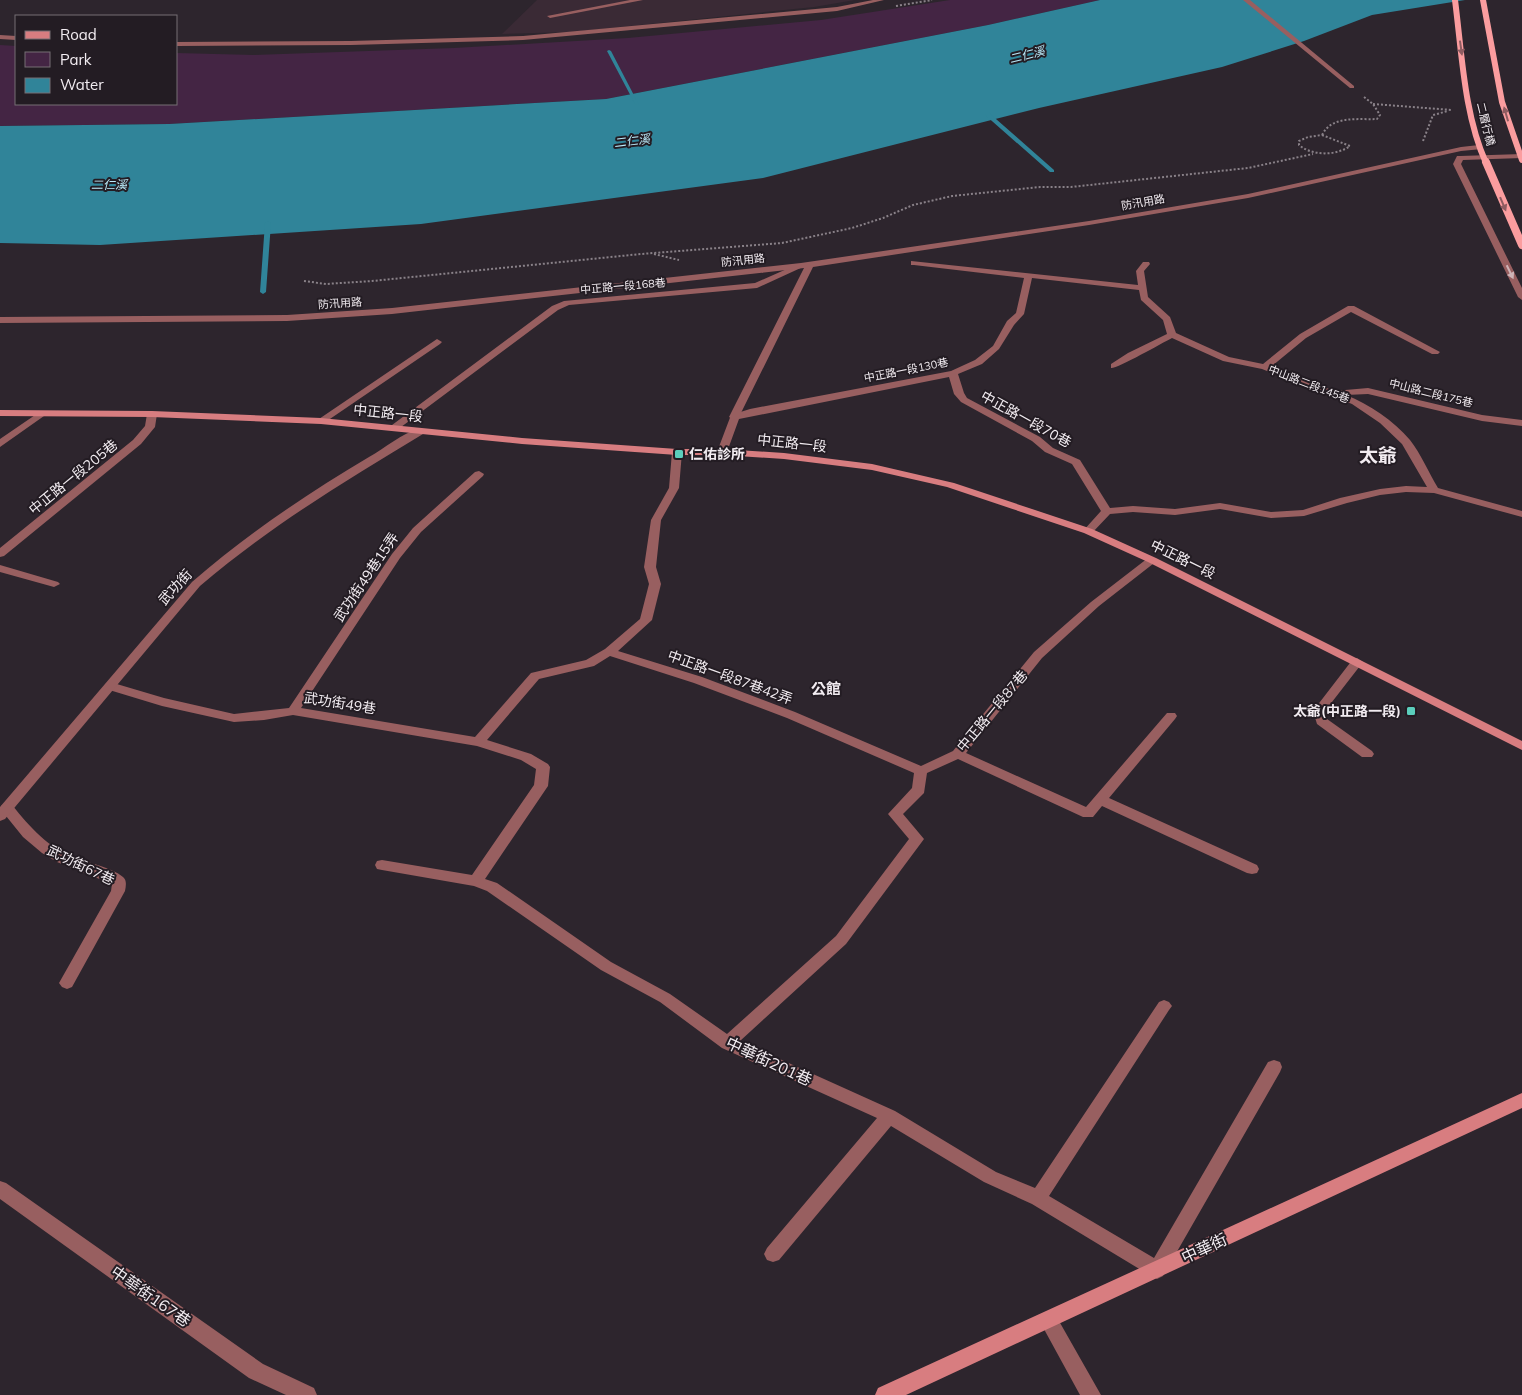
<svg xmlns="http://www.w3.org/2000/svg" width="1522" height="1395" font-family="Mulish,'Noto Sans TC',sans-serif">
	<rect width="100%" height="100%" fill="#2d252d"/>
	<!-- industrial -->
	<path fill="#3a2a35" d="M537,0H855L814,7L571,32L502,34Z"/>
	<!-- green -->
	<path fill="#442544" d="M950,0H1100L988,25L606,99L169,124L0,126V45L16,46V104H176V53L254,55L454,48L628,38L821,20Z"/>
	<!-- water -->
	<path fill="#308499" d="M1100,0H1465L1372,15L1304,41L1222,67L1039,108L763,178L421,224L100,245L0,243V126L169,124L606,99L988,25Z"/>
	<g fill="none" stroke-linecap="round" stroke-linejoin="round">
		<!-- stream -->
		<path fill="#308499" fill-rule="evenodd" d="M609,50L611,51L639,105L635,104L607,51Z
			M984,112H988L1054,170V172H1050L984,114Z
			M268,221L271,223L266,292L263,294L260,292L265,223Z"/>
		<!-- path -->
		<path stroke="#898188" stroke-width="2" stroke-dasharray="2 2" stroke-linecap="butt" d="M896,6L932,0
			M1373,104L1452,110
			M1322,135L1350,146C1336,156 1312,156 1299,145V141L1308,137Z
			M1322,135C1332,115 1358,120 1377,119L1380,115L1373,104L1364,97
			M1423,141L1433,115L1448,111
			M654,254L679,260
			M304,281L326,284L372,281L641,254L782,243L852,228L883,218L913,205L952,196L1040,187H1071L1248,168L1313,154"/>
		<!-- lane -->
		<path fill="#985f60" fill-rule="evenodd" d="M630,0H643L550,18L547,16Z
			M873,0H884L837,11L523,40L351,45L176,46V42L351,41L523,36L837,7Z
			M1243,0H1250L1354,86V88H1350Z
			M0,35L16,36V40L0,39Z
			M1522,154V158L1463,160L1461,164L1522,288V300L1518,297L1453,164L1457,156H1460Z
			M911,261L1138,285L1136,271L1143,262H1149L1150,264L1144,271L1148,297L1170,317L1176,333L1229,357L1263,364L1300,334L1348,306H1354L1440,352L1438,354H1432L1351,312L1306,338L1272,366L1334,391L1368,388L1482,415L1522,420V426L1482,421L1368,394L1346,395C1369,404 1394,421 1410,440C1421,454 1429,473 1438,488L1522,511V517L1434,493L1406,492L1380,495L1347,503L1304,516L1271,518L1220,509L1175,515L1133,512L1110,514L1092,533L1088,534L1083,531L1101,511L1072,464L1045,452L1032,441L961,402L954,394L949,377L739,419L727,452L722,455L718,454L717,452L731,415L750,409L951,371L975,360L993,346L1007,321L1016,313L1024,278L914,265H911ZM1032,278L1139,290L1141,300L1163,320L1167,334L1128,353L1111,364V368C1117,369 1162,343 1172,338L1223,361L1262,369L1352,404L1380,423L1402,444L1427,487L1406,486L1380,489L1340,498L1303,510L1271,512L1220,503L1175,509L1133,506L1110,508L1080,460L1053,448L1040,437L967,398L964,393L958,374L982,364L999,349L1014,325L1024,314Z
			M798,264L805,266L757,288L569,305L558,310L397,430L393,431L388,428L552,306L564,301L755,283Z
			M437,339L442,342L440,344L324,423H318L316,421Z
			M41,411L44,412V416L0,447V439Z
			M152,411L157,414L155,427L141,444L4,556L0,557V548L133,440L145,426L147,414Z
			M677,449L682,452L679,488L661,520L656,567L661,584L652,620L618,651L702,677L795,712L921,766L953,751L1034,652L1091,602L1148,558L1152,557L1158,560L1099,606L1042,658L966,753L1086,807L1167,713H1175L1177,716L1175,719L1109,798L1257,865L1259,869L1257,873L1252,874L1247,873L1102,806L1093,817H1083L958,759L927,773L924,793L903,814L924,839L846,944L740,1041L895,1111L996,1172L1035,1188L1159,1002L1164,1000L1169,1002L1172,1006L1169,1010L1049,1196L1154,1258L1268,1062L1274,1060L1280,1062L1282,1067L1280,1072L1163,1276L1157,1279L1151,1276L1032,1204L984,1182L891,1126L779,1260L773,1262L767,1260L764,1254L767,1248L877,1118L722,1048L660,1002L601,970L487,891L474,886L382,870L377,869L375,865L377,861L382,860L472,875L534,785L536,769L521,760L477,746L293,715L264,720L234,722L162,706L106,689L104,686L110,682L164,698L234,714L289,708L392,554L413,528L475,472L479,471L484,474L483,476L421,532L400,558L301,708L475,737L531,673L586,660L605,649L640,619L649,584L644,567L651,520L669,488L672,452ZM610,656L694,683L787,718L914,773L912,788L888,814L909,839L836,936L727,1034L670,994L611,962L497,883L485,879L548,786L550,767L548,764L531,754L487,740L539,679L594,666Z
			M0,565L58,582L60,584L54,587L0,572Z
			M1357,658L1363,662L1325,711L1327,719L1372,751L1374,754L1372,757H1362L1317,724L1313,711L1353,659Z
			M7,803L12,805C30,827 48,848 76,858C91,864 111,867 123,877C127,880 126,886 125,891L72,987L67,989L62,987L59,983L111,891L112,884L57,862L42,853L23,837L2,811L0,808L2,805Z
			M0,1181L6,1183L263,1364L314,1388L317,1395H286L249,1378L0,1199Z
			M1048,1311L1055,1314L1101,1395H1080L1039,1320L1041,1314Z"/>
		<!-- street -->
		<path fill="#985f60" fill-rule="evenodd" d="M1479,145H1482V149L1461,151L1248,198L1089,225L813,267L739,417L734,420L729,417L804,268L392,314L287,321L0,323V317L287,315L392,308L801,263L1089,221L1248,194L1461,147Z
			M419,429L424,432L423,434C345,481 269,527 200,586L5,819L0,821V807L192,582C247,534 307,494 369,457C385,448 402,433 419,429Z"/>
		<!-- secondary -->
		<path fill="#d87d80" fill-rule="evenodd" d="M0,410L152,411L321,418L522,438L677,449H722L784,453L872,464L954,483L1092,529L1156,558L1522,741V750L1148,562L1084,533L947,487L872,470L784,459L722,455H677L522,444L321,424L152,417L0,416Z
			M1522,1093V1108L906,1395H875L878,1388Z"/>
		<!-- primary-bridge-far1 -->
		<path stroke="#fb9d9f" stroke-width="6" d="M1455,0C1462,54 1464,114 1486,163
			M1483,0L1502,102L1522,160"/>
		<!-- primary-bridge -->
		<path stroke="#fb9d9f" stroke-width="8" d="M1486,162L1522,245"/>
	</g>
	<!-- one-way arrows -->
	<defs><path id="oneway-solid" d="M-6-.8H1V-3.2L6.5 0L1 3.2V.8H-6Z" transform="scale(1.25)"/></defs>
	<g fill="#8f5c61">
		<use href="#oneway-solid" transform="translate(1461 48) rotate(82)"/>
		<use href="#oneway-solid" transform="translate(1506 114) rotate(-106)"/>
		<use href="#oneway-solid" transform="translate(1503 204) rotate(67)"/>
	</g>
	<use fill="#ceb4b7" href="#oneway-solid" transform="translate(1510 272) rotate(64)"/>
	<!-- markers -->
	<g fill="#5bcebc" stroke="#231c23" stroke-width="2">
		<rect x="674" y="449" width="10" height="10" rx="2.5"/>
		<rect x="1406" y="706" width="10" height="10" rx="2.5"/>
	</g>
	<g text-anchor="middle" stroke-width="4" stroke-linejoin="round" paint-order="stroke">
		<!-- far-street labels -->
		<g font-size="11" fill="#f2ecf1" stroke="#231c23">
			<text transform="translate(1486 124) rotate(76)" y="4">二層行橋</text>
			<text transform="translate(1143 202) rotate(-10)" y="4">防汛用路</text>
			<text transform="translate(743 260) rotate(-6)" y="4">防汛用路</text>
			<text transform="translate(623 286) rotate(-5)" y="4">中正路一段168巷</text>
			<text transform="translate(340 303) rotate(-4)" y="4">防汛用路</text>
			<text transform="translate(906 370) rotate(-11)" y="4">中正路一段130巷</text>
			<text transform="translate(1309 384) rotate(21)" y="4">中山路二段145巷</text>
			<text transform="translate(1431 393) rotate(14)" y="4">中山路二段175巷</text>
		</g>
		<!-- far-water labels -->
		<g font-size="12" font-style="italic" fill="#bbecfb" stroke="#231c23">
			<text transform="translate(1027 55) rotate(-14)" y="4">二仁溪</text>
			<text transform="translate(632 141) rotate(-7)" y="4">二仁溪</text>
			<text x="109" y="189">二仁溪</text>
		</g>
		<!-- street labels -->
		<g font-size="14" fill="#f2ecf1" stroke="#231c23">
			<text transform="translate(388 413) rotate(6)" y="5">中正路一段</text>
			<text transform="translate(1026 419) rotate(29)" y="5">中正路一段70巷</text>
			<text transform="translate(792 443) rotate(6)" y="5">中正路一段</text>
			<text transform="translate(73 477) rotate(-39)" y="5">中正路一段205巷</text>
			<text transform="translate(1183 559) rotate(26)" y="5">中正路一段</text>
			<text transform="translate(366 577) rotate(-56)" y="5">武功街49巷15弄</text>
			<text transform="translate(175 587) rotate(-48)" y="5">武功街</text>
			<text transform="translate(730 677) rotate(20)" y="5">中正路一段87巷42弄</text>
			<text transform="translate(340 703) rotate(9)" y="5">武功街49巷</text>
			<text transform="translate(992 711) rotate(-50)" y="5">中正路一段87巷</text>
			<text transform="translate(81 865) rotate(26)" y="5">武功街67巷</text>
		</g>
		<!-- poi labels -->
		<g font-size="14" font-weight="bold" fill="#f2ecf1" stroke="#231c23" text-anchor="start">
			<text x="689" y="459">仁佑診所</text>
			<text x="1401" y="716" text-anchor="end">太爺(中正路一段)</text>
		</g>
		<!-- neighbourhood labels -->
		<g font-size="15" font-weight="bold" fill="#f2ecf1" stroke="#231c23">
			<text x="826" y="694">公館</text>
		</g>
		<!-- near-street labels -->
		<g font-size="16" fill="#f2ecf1" stroke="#231c23">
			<text transform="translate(769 1061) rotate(25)" y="6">中華街201巷</text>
			<text transform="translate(1204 1248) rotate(-25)" y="6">中華街</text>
			<text transform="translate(151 1296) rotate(35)" y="6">中華街167巷</text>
		</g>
		<!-- district labels -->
		<g font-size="19" font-weight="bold" fill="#f2ecf1" stroke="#231c23">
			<text x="1378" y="462">太爺</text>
		</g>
	</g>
	<!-- legend -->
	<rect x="15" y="15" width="162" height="90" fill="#231c23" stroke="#766f75"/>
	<rect x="25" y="31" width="25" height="8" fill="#d87d80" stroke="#766f75"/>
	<text x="60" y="40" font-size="15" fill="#f2ecf1">Road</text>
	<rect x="25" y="52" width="25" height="15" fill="#442544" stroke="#766f75"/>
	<text x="60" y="65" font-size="15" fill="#f2ecf1">Park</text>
	<rect x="25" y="78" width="25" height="15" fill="#308499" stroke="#766f75"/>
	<text x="60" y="90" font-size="15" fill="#f2ecf1">Water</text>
</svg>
